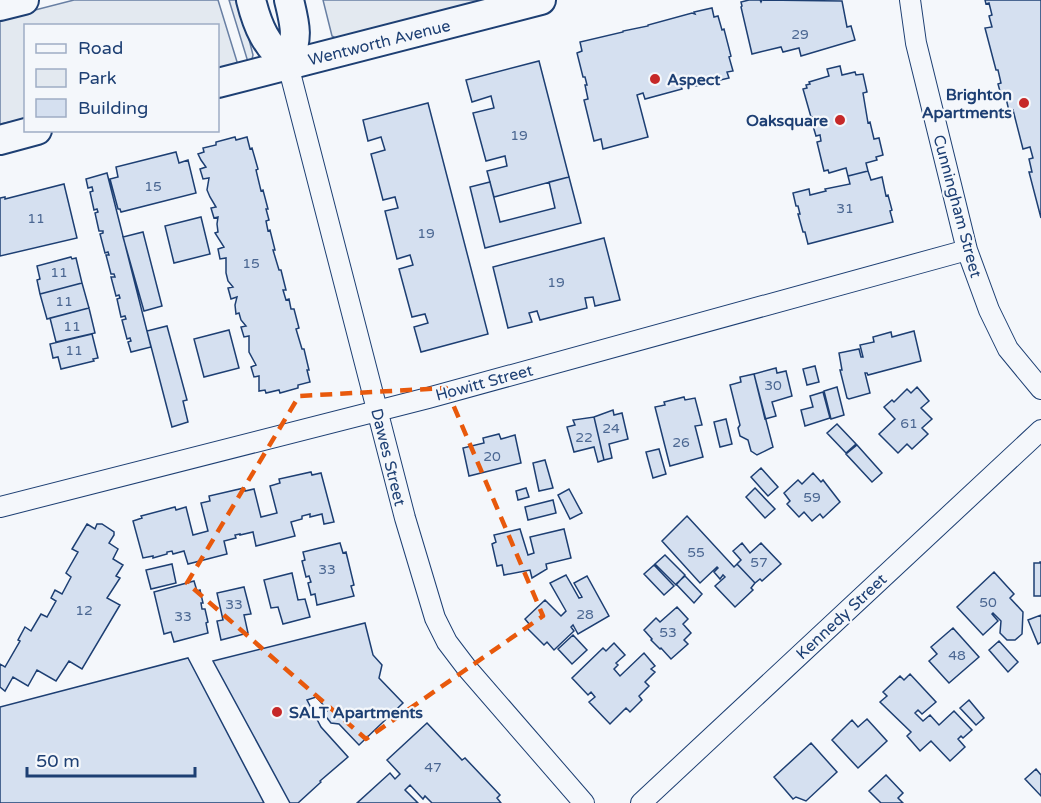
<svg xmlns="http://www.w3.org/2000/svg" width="1041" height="803" font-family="'Varela Round',sans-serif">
	<rect width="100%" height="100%" fill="#f4f7fb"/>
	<!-- green -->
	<path fill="#e3e9f0" stroke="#687fa3" stroke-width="1.5" d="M74,0H218L238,65L218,70V26H26L25,119L0,124V19Z
		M229,0H239L253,55L252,59L248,62Z
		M323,0H491L337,39L332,36Z"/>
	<!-- building -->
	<path fill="#d5e0f0" stroke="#1d3f73" stroke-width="1.5" d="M749,0H760L761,2L762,0L842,1L847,27L851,26L855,40L801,56L799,48L783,52L781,47L752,54L741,7L742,6L741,2Z
		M985,0H1041V218L1029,172H1032L1029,159L1033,158L1030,147L1023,149L1013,110L1009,111L1005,94L1001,95L998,84L1001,83L998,70H996L985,28L992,27L989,16L992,15L989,3L986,4Z
		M712,8L714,17L718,16L722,30L724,29L731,56L729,57L733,71L727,72L729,78L695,86L694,80L680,83L682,89L645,99L643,93L637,95L648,137L603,149L601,139L594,141L584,100L588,99L585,85H587L585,77H583L577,53L582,51L580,42L623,32V31L648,26V25L692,13L695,14L694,12Z
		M539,61L569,177L494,197L487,171L507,166L505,156L486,161L473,113L494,108L491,96L472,102L466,80Z
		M840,66L842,75L855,72L856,75L863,74L867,92L863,93L868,123L870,122L874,139L879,138L883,155L876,157L877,160L866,163L868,171L848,176L846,168L829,173L828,170L824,171L817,142L821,141L820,135L816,136L813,126L815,125L813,117H811L803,89L807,88L806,85L810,84L809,82L829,76L827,69Z
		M428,103L488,334L421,352L414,327L428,323L425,314L412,317L399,269L413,265L410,255L397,259L385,211L398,208L395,197L383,200L371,154L385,150L381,137L368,141L363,120Z
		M235,137L236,140L247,137L250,149L252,148L258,169L256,170L261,191L263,190L268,209H266L269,220L266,221L268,231L270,230L275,250H273L279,270H281L286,290H283L286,300L289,299L291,309H294L299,328L296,329L302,349H304L309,370H307L310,382L298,385V388L280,393L279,390L266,393L265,390L259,391V376L254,377L251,367L256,365L249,352V336L244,337L241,327L246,326L241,320L239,313L236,314L235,305L237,297L231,299L228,288L233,287L228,281L226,273V258L220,259L218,249L224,247L215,233L218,232L217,224L218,217L214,218L211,208L216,207L210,197L207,190L209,178L203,179L200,169L206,167L201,160L198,154L204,152L203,148L216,145V142Z
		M176,152L179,163L188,160L196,193L121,212L120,209H118L110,179L118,177L116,167Z
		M868,171L871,180L882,177L886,196L888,195L892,210L890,211L893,222L808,244L805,232H803L798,214H800L798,206H796L793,193L809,189L810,195L826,191L825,189L850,184L848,176Z
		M107,173L151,347L131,352L128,342L131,341L130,338L127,339L122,320L126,319L125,316L121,317L117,299L120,298L119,295L116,296L111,277H115L114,274H111L106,255H109L108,252L105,253L100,234L103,233V231H99L95,213L98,212L97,209L94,210L90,192L93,191L92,187L88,188L86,179Z
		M569,177L581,223L485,248L470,187L490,182L500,222L555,208L549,182Z
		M64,184L77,238L0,256V198L5,197V199Z
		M201,217L210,254L174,263L165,226Z
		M143,232L162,306L144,311L123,237Z
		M604,238L620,300L595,306L593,297L585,298L587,308L540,320L537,311L529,313L532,322L508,328L493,267Z
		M71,257L72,259L76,258L82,283L40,294L37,280L40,279L37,266Z
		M82,283L89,308L47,319L40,294Z
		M89,308L95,333L56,342L50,318Z
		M167,326L187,400L183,401L188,422L172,427L147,331Z
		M229,330L239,368L204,377L194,339Z
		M914,331L921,361L868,375L867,373H865L870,393L849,399L847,398L840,370H842L839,353L859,349L861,357H863L860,345L874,342L873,337L891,332L892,337Z
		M92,334L98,358L93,359L94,361L61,369L58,357L53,358L50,344Z
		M815,366L819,382L807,385L803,369Z
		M776,368L777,373L786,371L792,396L772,402L776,416L765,419L754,374Z
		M754,374L773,447L757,455L751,451L748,440L740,436L738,428L740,425L730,385L741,382L740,377Z
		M837,387L844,415L831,419L824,391Z
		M917,387L929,401L921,408L932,419L922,428L928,434L912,449L907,444L898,453L879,434L895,419L884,407L892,400L894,402L907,389L911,393Z
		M823,392L830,418L805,426L801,410L813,407L810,396Z
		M684,397L685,400L695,398L702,425L695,426L703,457L670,466L655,407L665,405L664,402Z
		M613,410L614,415L622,413L628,439L609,444L612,458L604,460L594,417Z
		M594,417L604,460L598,462L594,447L574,452L567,427L575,425L573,420Z
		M726,419L732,444L720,447L714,422Z
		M837,424L856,444L846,453L827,433Z
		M499,434L501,439L515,435L521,463L469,476L463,448L484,443L483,438Z
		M857,445L882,473L872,482L846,454Z
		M659,449L666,474L653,478L646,452Z
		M545,460L553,488L539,491L533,463Z
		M761,468L778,487L768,496L751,477Z
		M311,472L312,475L321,473L334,522L324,524L322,514L310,517V514L302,516V519L291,522L295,536L256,546L253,532L240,535V534L235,535L236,538L224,541L227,554L188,564L184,551L173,554L172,551L167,552V554L153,558V556L143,558L133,521L142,518L141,516L175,507L176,510L186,507L193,535L208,531L201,503L210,501L209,496L244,488L245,491L254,489L261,517L277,513L270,486L280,483L279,479Z
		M813,473L821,482L823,480L840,502L823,518L820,514L812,521L804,512L799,517L787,504L790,501L784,493L798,480L802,484Z
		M526,488L529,497L518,500L516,491Z
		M755,488L775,509L765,518L746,497Z
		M569,489L582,513L570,519L558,495Z
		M553,500L556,513L528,520L525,507Z
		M687,516L734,567L737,564L755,583L751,588L753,590L735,607L715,586L725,577L723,575L720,579L714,572L718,568L717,567L700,583L662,541Z
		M87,524L95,529L97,524H102L114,532V535L109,543L118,549L113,559L123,565L116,576L120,578L107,598L120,605L82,669L69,661L56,681L37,670L28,686L13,677L5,691L0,687V664L5,667L20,641L18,640L25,627L31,631L41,614L47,617L56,601L51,598L55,590L62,594L71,577L66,573L78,552L72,549Z
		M520,529L528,555L534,553L530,537L564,529L571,558L546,564L547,569L532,578L530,570L504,575L502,565L497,566L492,544L496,542L494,535Z
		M340,543L343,553L346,552L354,585L351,586L354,596L317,605L315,594L311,595L308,583L311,582L309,576L306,577L302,561L305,560L303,552Z
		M742,543L750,553L761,543L781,564L762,581L760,579L755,583L737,564L741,560L733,551Z
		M665,555L685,575L676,585L655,564Z
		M1040,562H1041V596H1034V563H1040Z
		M172,564L176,583L151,589L146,570Z
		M654,565L674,586L664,595L644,574Z
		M994,572L1014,594L1010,598L1023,612L1022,634L1015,640H1007L1000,633L1001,621L993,613L992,614L998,621L983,635L957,607Z
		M292,573L298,600L305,599L310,617L283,624L278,607L271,608L264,580Z
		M566,575L579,598L582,597L574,583L587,576L609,616L578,634L573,625L571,627L574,631L554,650L547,642L544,645L527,628L530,625L525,619L545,600L561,616L566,611L550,583Z
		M685,576L702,594L694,603L676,584Z
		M194,581L197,591L200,590L203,603H201L202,609H205L208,622L206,623L208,633L174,642L171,632L164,634L154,592Z
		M244,587L251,614L244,615L248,633L221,640L217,621L223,620L217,593Z
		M677,607L688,619L683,624L691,633L684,640L688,644L671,659L661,648L660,649L651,640L652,639L644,630L656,618L660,622Z
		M1041,615V642L1038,644L1028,620Z
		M365,623L373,655L382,665L379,678L403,703L359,745L339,724L331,723L324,714L328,710L316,697L307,700L321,727L348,757L320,781L321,782L298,803H290L213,661Z
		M953,628L979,657L949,683L929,661L937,654L931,647Z
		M573,635L587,650L572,664L558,649Z
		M999,641L1018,662L1008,672L989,650Z
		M614,643L625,655L616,663L618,665L614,669L620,676L644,653L655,666L651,669L655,672L645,682L649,686L639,696L642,700L630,712L626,708L610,724L589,702L595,697L591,692L588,695L572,678L603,648L606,651Z
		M188,658L264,803H0V707Z
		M910,674L936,702L922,714L918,710L915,713L923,721L930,715L939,725L954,711L972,730L963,738L961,736L958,739L965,747L950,761L931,741L920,751L907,736L911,732L880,702L887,696L883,692L900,676L904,680Z
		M969,700L984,718L976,725L960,708Z
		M867,719L887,741L858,768L832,740L852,720L858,727Z
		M427,723L462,760L465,758L500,795L497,798L501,803H432L425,796L423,799L410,785L405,790L418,803H357L390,773L395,779L400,774L387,760Z
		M811,743L837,772L806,801L796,797L793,799L774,777Z
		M1036,769L1041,775V796L1025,779Z
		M886,775L903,793L898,798L903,803H881L869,791Z"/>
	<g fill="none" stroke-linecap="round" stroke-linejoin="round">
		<!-- minor casing -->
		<g stroke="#1d3f73" stroke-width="22">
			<path id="minor" d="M910,0L916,43L967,250L989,310L1008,349L1041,389
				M288,65L405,518L435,618L447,642L466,667L584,803
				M0,507L428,398L967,250
				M641,803L1041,430"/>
		</g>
		<!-- secondary casing -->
		<g stroke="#1d3f73" stroke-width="32">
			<path id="secondary" d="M251,0C258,28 266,45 288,65C298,37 296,28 289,0
				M0,6L24,0
				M218,83L541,0
				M0,140L37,130"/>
		</g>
		<!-- minor -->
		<use href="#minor" stroke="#f4f7fb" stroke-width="20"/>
		<!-- secondary -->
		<use href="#secondary" stroke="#f4f7fb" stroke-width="28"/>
	</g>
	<!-- marked area -->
	<path fill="none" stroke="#e8590c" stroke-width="4.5" stroke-dasharray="12 8" stroke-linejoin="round" d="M446,388L543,616L366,739L187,583L299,396Z"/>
	<!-- markers -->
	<g fill="#c62828" stroke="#f4f7fb" stroke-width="2">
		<circle cx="655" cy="79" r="6"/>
		<circle cx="1024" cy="103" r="6"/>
		<circle cx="840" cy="120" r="6"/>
		<circle cx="277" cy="712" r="6"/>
	</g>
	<g text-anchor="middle" stroke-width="4.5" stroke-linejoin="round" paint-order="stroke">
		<!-- number labels -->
		<g font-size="14" fill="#4b6792">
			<text x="800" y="39">29</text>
			<text x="519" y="140">19</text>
			<text x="153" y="191">15</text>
			<text x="845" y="213">31</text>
			<text x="36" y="223">11</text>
			<text x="426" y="238">19</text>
			<text x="251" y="268">15</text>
			<text x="59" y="277">11</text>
			<text x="556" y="287">19</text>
			<text x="64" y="306">11</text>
			<text x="72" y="331">11</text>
			<text x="74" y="355">11</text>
			<text x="773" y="390">30</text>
			<text x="909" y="428">61</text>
			<text x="611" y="433">24</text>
			<text x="584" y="442">22</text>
			<text x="681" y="447">26</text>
			<text x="492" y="461">20</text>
			<text x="812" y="502">59</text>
			<text x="696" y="557">55</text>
			<text x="759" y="567">57</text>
			<text x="327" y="574">33</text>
			<text x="988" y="607">50</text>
			<text x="234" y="609">33</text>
			<text x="84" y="615">12</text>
			<text x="585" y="619">28</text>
			<text x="183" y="621">33</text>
			<text x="668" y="637">53</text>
			<text x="957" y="660">48</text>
			<text x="433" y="772">47</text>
		</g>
		<!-- street labels -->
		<g font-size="16" fill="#1d3f73" stroke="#f4f7fb">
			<text transform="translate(379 42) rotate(-14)" y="6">Wentworth Avenue</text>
			<text transform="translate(958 206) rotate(75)" y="6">Cunningham Street</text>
			<text transform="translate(484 382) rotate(-15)" y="6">Howitt Street</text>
			<text transform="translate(389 457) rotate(76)" y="6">Dawes Street</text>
			<text transform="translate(841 616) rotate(-43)" y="6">Kennedy Street</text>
		</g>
		<!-- poi labels -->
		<g font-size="16" font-weight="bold" fill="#1d3f73" stroke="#f4f7fb" text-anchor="start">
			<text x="667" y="85">Aspect</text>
			<text x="1012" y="100" text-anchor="end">Brighton<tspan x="1012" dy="18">Apartments</tspan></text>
			<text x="828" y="126" text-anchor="end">Oaksquare</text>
			<text x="289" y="718">SALT Apartments</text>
		</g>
	</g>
	<!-- legend -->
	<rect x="24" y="24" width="195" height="108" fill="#f4f7fb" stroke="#9eadc5" stroke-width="1.5"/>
	<rect x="36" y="44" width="30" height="9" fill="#f4f7fb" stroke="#9eadc5" stroke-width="1.5"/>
	<text x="78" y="54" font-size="18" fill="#1d3f73">Road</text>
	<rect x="36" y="69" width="30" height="18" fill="#e3e9f0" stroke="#9eadc5" stroke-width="1.5"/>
	<text x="78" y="84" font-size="18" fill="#1d3f73">Park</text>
	<rect x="36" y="99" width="30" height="18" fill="#d5e0f0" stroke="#9eadc5" stroke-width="1.5"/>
	<text x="78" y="114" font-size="18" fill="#1d3f73">Building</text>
	<!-- scale -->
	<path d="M27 767v9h168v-9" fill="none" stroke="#1d3f73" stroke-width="3"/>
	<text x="36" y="767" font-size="18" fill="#1d3f73" stroke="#f4f7fb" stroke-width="4.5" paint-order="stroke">50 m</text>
</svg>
